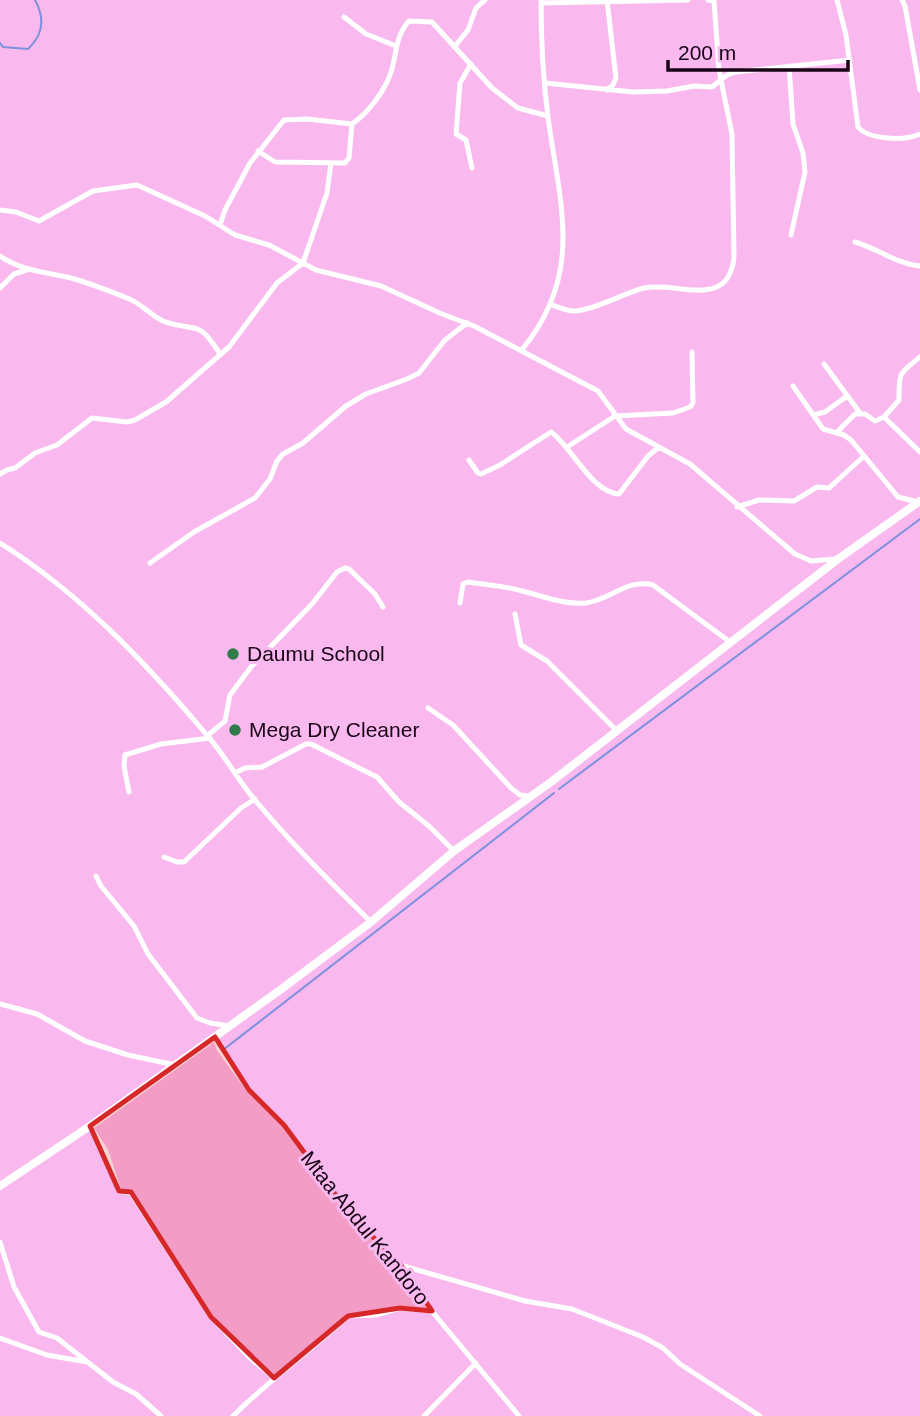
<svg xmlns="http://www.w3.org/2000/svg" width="920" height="1416" font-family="Helvetica,sans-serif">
	<rect width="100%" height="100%" fill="#f9b9ee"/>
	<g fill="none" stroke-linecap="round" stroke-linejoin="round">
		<!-- stream -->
		<path stroke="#7d90dc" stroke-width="2" d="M0,43L3,47L28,49C43,35 45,18 35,0
			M559,789L920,519
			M223,1050L554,793"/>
		<!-- street -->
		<path stroke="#fff" stroke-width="5" d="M607,0L616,78L613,85L607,90
			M837,0L846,35L858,127C869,140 905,141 920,134
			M902,0L905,6L920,90
			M541,3L688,0
			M344,17L366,34L396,46
			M455,46L468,30L476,8L485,0
			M471,64L460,83L456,134L466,140L472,168
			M789,66L793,124L803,153L805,172L791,235
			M545,83L633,92L667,91L694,86L712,87L727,75L736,72L850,60
			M258,151L275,162L345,163L349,158L352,124
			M0,210L16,212L39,221L93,191L137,185L205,216L235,235L269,245L316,270L381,286L442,314L474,326L598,391L626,429L690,464L795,554L811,561L835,559
			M220,225L225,210L250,163L284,120L307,119L352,124C368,113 385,91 391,72C397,54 395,36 409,21L432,22L492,88L518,108L548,116
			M855,242C877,248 896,264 920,266
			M0,256C21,271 47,272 71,278C90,283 109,291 127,298C141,303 150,315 163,321C197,334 196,316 220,354
			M0,288L14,274L27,270
			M550,304C558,307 568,312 576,311C600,308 621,294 644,288C676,281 729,311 734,257L732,134L719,70L714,1L708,0
			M521,351C585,274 560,206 548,117C543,79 541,39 541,0
			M824,364L860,413
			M793,386L823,429L844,435L851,440L898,497L918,502
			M813,415L825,412L847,396
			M884,417L920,452
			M836,433L855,414H865L875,421L884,417L899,400C899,372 898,375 920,357
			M567,447L615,416L673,413L690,407L693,403L692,352
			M469,460L478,473L481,474L500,465L551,432C572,447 592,493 619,494L648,456L659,447
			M0,474L7,470L15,468L35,453L57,445L92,418L127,422L135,420L166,402L229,347L277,283L303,263L327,193L331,163
			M737,507L759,500L794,501L817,487L829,488L864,456
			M0,543C80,593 146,663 206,734C223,753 235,775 250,794C288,840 328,880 371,922
			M150,563L194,532L255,498L270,479L277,461L283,454L303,443L346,406L366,394L407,379L419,373L445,340L467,323
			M460,603L463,584L468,582C486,585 505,586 522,591C543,596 564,605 586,603C610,600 628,578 653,585L730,642
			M515,614L521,645L547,661L616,730
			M428,708L453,725L511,788L520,795L529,796
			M208,735L225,721L230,695L251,667L312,604L337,572L345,568L349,569L375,594L383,607
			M235,773L245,768L262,767L306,744H311L377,777L399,802L430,827L454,851
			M129,792L124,766L125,755L161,744L210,738
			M164,857L177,862H184L241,808L255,799
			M96,876L101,886L134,926L148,954L197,1018L210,1023L230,1026
			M0,1004L37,1014L85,1041L128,1055L175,1065
			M215,1037L219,1049L249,1090L284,1125L350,1214L400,1264L430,1309L519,1416
			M90,1126L106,1151L119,1191L131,1193L211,1317L250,1358L274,1378
			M0,1242L14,1287L39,1332L57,1338L113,1382L136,1394L161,1416
			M400,1265L525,1301L572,1309L643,1337L663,1348L680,1364L760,1416
			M0,1338L47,1355L87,1362
			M233,1416C269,1380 311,1351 348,1316L376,1315L400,1308L432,1311
			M424,1416L476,1363"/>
		<!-- secondary -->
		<path stroke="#fff" stroke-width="8" d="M0,1186L90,1126L280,990L371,922L454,851L551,782L838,559L920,501"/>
	</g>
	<!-- marked area -->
	<path fill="#d62828" fill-opacity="0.2" stroke="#d62828" stroke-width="5" stroke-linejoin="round" d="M215,1037L249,1090L284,1125L350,1214L400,1264L432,1311L400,1308L348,1316L274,1378L211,1317L131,1192L119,1191L90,1126Z"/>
	<!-- markers -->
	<g fill="#2f7b4a" stroke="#f9b9ee" stroke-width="2.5">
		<circle cx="233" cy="654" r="7"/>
		<circle cx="235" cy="730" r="7"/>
	</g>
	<g text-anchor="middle" stroke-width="6" stroke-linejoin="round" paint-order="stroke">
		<!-- poi labels -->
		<g font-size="21" fill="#180416" stroke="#f9b9ee" text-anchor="start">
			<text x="247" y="661">Daumu School</text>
			<text x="249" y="737">Mega Dry Cleaner</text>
		</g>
		<!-- street labels -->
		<g font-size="21" fill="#180416" stroke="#f9b9ee">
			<text transform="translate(365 1228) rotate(51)" y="7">Mtaa Abdul Kandoro</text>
		</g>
	</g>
	<!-- scale -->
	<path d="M668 60v10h180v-10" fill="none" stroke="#180416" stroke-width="3.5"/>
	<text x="678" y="60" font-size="21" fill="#180416" stroke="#f9b9ee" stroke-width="5" paint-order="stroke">200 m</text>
</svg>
